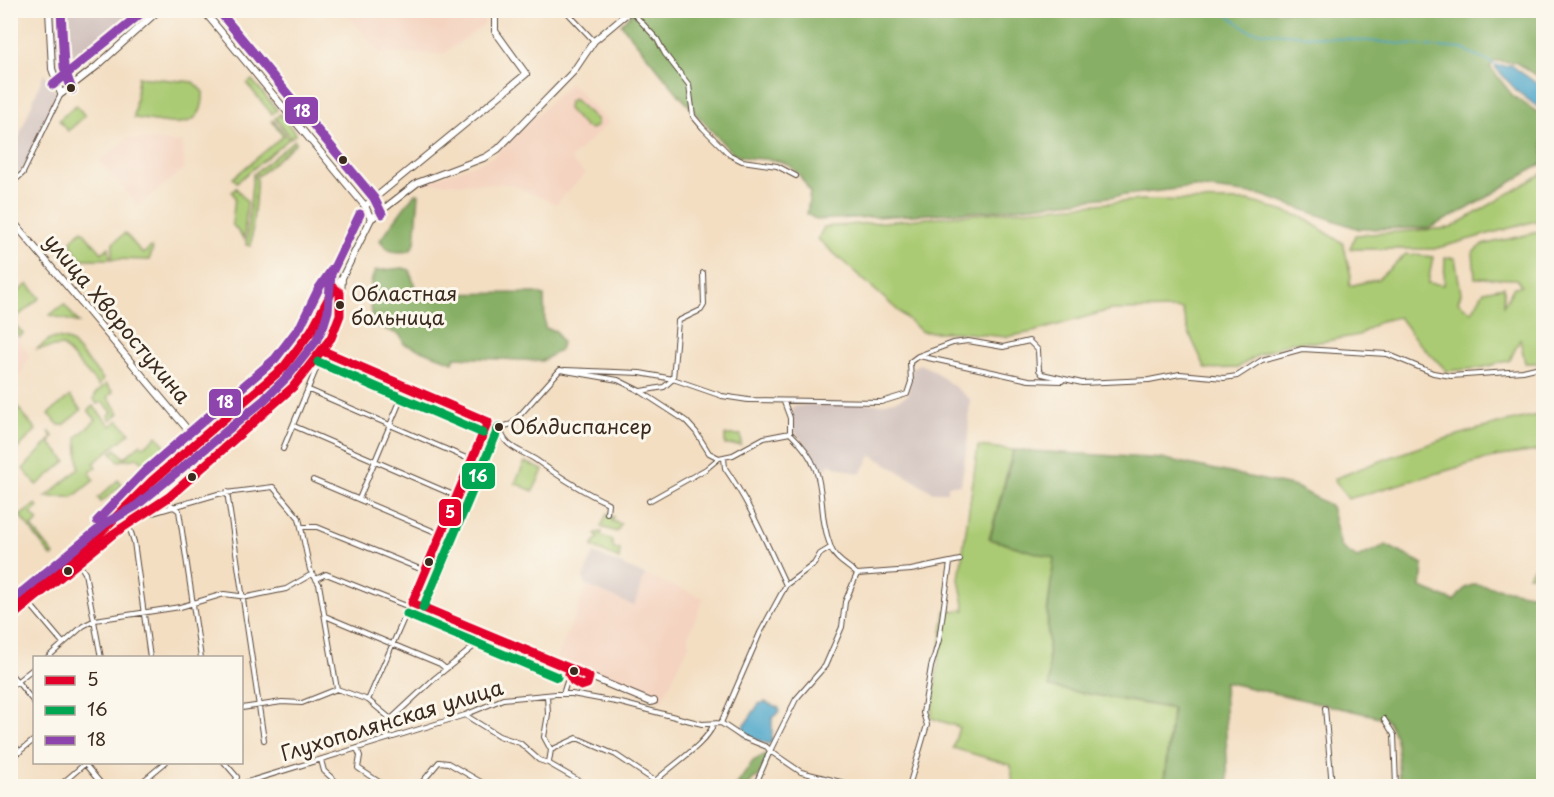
<svg xmlns="http://www.w3.org/2000/svg" width="1554" height="797" font-family="'Playpen Sans',sans-serif">
	<rect width="100%" height="100%" fill="#fbf7ec"/>
	<filter id="ink" filterUnits="userSpaceOnUse"><feTurbulence type="fractalNoise" baseFrequency=".0167" numOctaves="2"/><feDisplacementMap in="SourceGraphic" scale="12" xChannelSelector="R" yChannelSelector="G"/><feConvolveMatrix kernelMatrix="1 2 1 2 8 2 1 2 1" color-interpolation-filters="sRGB"/></filter>
	<filter id="wash" filterUnits="userSpaceOnUse"><feTurbulence type="fractalNoise" baseFrequency=".008" numOctaves="4" result="noise"/><feDisplacementMap in="SourceGraphic" scale="24" xChannelSelector="R" yChannelSelector="G"/><feGaussianBlur stdDeviation="1.35" result="paint"/><feColorMatrix in="noise" values="0 0 0 0 0 0 0 0 0 0 0 0 0 0 0 0 0 1.4 0 .05"/><feComposite in="paint" operator="in"/></filter>
	<g filter="url(#wash)">
		<rect width="100%" height="100%" fill="#f3dec2"/>
		<!-- built -->
		<path fill="#f4d3c0" d="M345,11H487L485,24L444,54L379,53Z
			M570,82L608,123L570,159L585,174L556,204L509,184L423,183L492,158Z
			M128,138L183,143L184,169L138,206L99,161Z
			M11,327L30,356L19,377L11,384Z
			M645,575L704,598L687,638L689,644L662,700L557,658L587,586L634,606Z"/>
		<!-- industrial -->
		<path fill="#d0c0bc" d="M54,11H143L147,18L125,39L120,34L61,78L57,70Z
			M44,73L57,93L28,163L11,182V157Z
			M919,364L933,370L970,399L968,439L961,485H948V492H933L872,455L860,474L829,464L827,469L814,464L807,447L792,429V407L823,402L881,404L898,400L908,395L912,369Z
			M594,553L645,575L634,606L587,586L583,578Z"/>
		<!-- green -->
		<path fill="#aacb73" stroke="#727a48" stroke-width="1.5" d="M138,77L193,82L203,92C205,137 164,121 134,118Z
			M252,80L277,110L272,114L247,84Z
			M574,99L597,120V126L591,129L585,127L568,109L569,101Z
			M76,105L85,116L68,131L59,120Z
			M280,114L296,134L291,138L275,118Z
			M273,120L289,139L237,182L233,178L283,136L272,121Z
			M295,140L296,143L258,176L255,173Z
			M1543,173V219L1434,249H1350L1355,235L1451,228Z
			M253,174L257,179L251,246L246,245Z
			M236,188L247,202L244,239L232,224L235,197L232,192Z
			M1142,200L1249,201L1302,217L1343,243L1351,276L1349,286L1378,279L1406,254L1433,257L1428,283L1444,285L1445,258H1455L1461,293L1458,302L1472,312L1484,291L1504,287V305L1514,287L1521,286L1517,279L1475,278L1473,252L1482,245L1543,231V363H1525L1520,339L1510,360L1481,368L1447,371L1417,341L1399,317L1380,321L1359,335L1320,342H1291L1260,354L1237,368L1206,369L1189,333L1182,309L1110,310L1033,332L1006,337L957,332H922L818,239L824,227Z
			M82,230L102,253L109,247L110,259H81L71,245L72,239Z
			M125,233L143,254L151,247L153,249L149,260L112,259L113,243Z
			M28,284L40,298L12,321L23,334L19,337L11,327V290L15,294Z
			M64,304L79,323L50,315Z
			M58,338L70,341L103,379L99,386L63,346L37,349L50,339Z
			M106,384L113,392L108,397L119,413L111,420L108,416L112,412L103,402L97,404L94,399L96,393Z
			M70,396L81,410L64,425H59L48,414Z
			M11,399L36,430L17,449L11,451Z
			M93,406L111,426L118,420L130,433L94,463L96,467L89,473L94,480L73,497H46L79,469L77,437L96,420L88,410Z
			M1543,414V450L1494,457L1348,499L1334,479C1403,451 1470,428 1543,414Z
			M49,431L53,436L50,443L66,461L37,485L23,469L52,438Z
			M725,435H741V445H725Z
			M157,436L172,454L147,474L142,469L145,465L139,458L118,461L111,452L116,449L124,458L141,444L144,447Z
			M978,446L1013,450L989,539L1054,558L1047,612L1049,687L1172,709L1163,786H1013L1011,765L953,748L959,727L931,718L945,611L965,610L959,579Z
			M525,462L543,470L533,491L515,483Z
			M118,480L121,484L130,486L122,485L101,502L98,498Z
			M36,504L38,507L31,513L38,521L32,527L54,555L52,557L20,516Z
			M123,514H128L129,519L11,616V612L106,532Z
			M607,514L614,517L612,521L621,524L617,532L601,527Z
			M602,532L601,536L611,539L614,549H620L619,559L592,547L598,537L595,535L596,533Z
			M1543,556V575H1528Z"/>
		<!-- forest -->
		<path fill="#87af65" stroke="#616c42" stroke-width="1.5" d="M635,10L1543,11V80L1515,62L1494,61L1490,67L1513,96L1543,116V163L1467,209L1429,228L1359,229L1261,195L1194,187L990,211L817,220L807,214L810,192C804,182 796,167 784,163C767,156 749,162 732,153L680,96L621,24Z
			M415,193L419,194L415,243L410,251C394,253 388,253 380,240Z
			M403,268L410,270L415,288L424,294L536,293L544,296L545,328L556,331L562,343L560,350L542,361L455,357L453,362L404,344L400,335L374,325C369,309 368,286 375,271Z
			M1014,450L1165,459L1296,487L1331,506L1341,547L1357,558L1386,545L1423,564L1421,588L1454,601L1465,588L1475,584L1541,596L1544,598L1543,786H1399C1397,764 1402,734 1384,718L1224,682L1228,786H1164L1173,708L1049,687L1048,612L1054,558L990,539Z
			M766,754L768,757L758,777L753,779L748,786H736L753,761Z"/>
		<!-- water -->
		<path fill="#4ba5c9" stroke="#436874" stroke-width="1.5" d="M1511,65L1543,88V111L1518,92L1495,67Z
			M765,702L779,708V712L772,718V742L769,744L745,736L741,730L759,704Z"/>
		<g fill="none" stroke-linecap="round" stroke-linejoin="round">
			<!-- stream -->
			<path stroke="#4ba5c9" stroke-width="1.5" d="M1220,10L1250,31L1462,49L1501,67"/>
		</g>
	</g>
	<g filter="url(#ink)">
		<g fill="none" stroke-linecap="round" stroke-linejoin="round">
			<!-- street casing -->
			<g stroke="#574537" stroke-width="6">
				<path id="street" d="M565,10L594,41
					M631,11L657,39L665,54L689,85L693,116L703,128L730,155L742,161L777,166L796,176
					M10,185L23,173L61,94
					M919,356L1029,380L1062,381
					M565,370L640,373L673,379L722,396L748,400L881,402L907,394L911,382L910,362L918,356L953,343L968,341L1003,347L1029,341L1038,350L1039,370L1042,374L1082,383L1149,380L1180,374L1224,378L1237,376L1262,360L1302,349L1387,354L1433,373L1451,376L1523,371L1544,366
					M309,390L471,460
					M641,391L664,387L673,379L678,321L701,310L704,305L703,273
					M784,402L790,418V433
					M488,422L501,427L512,424L560,370L618,380L640,391L686,421L696,432L709,453L719,458L733,455L764,438L790,433C834,475 813,500 831,548C835,560 849,566 857,574L911,570L960,560
					M294,426L456,496
					M501,427C501,447 523,451 536,460C560,477 581,491 608,503L607,513
					M283,449L322,355
					M724,458L725,468C751,505 767,545 786,585
					M313,480L440,534
					M227,492L264,740
					M164,499L179,511L201,658
					M359,499L406,387
					M649,501L706,469L718,459
					M149,514L218,494L273,487L299,518L310,570L319,584L337,689
					M128,523L134,542L150,658
					M303,527H317L425,571
					M78,562L85,573L101,658
					M316,579L326,574L409,607L412,603
					M29,603L63,643
					M325,616L440,664L446,669
					M47,658L83,626L95,620L180,607L224,594L247,597L286,589L312,574
					M10,673L34,702
					M10,687L34,668
					M563,694L571,669
					M547,695L548,714L544,737L551,750
					M368,700L409,607
					M242,708L282,702L302,703L337,689L368,700L391,719
					M1325,708L1332,786
					M465,715L499,736L520,743L539,760L548,763L588,786
					M1384,719L1394,735L1396,786
					M721,723L760,633L786,585L814,564L820,554L830,548
					M387,738L391,719L435,678L487,636
					M10,740L20,752
					M357,748L360,756L358,768L385,786
					M10,759L34,740
					M321,760L324,771L341,786
					M224,762L237,777L234,786
					M549,762L551,750L577,738L616,755L655,781
					M84,763L103,786
					M59,786L87,762
					M137,786L166,762
					M234,786L465,715L503,699L556,694H572L621,703L702,724L721,723L742,737L767,747L770,751L755,786
					M419,786L439,762L448,763L488,786
					M650,786C666,769 707,744 713,725
					M856,786L801,772L770,751L796,699L825,666L842,627L845,602L857,574
					M909,786L927,725L923,713L931,667L939,640L950,563"/>
			</g>
			<!-- secondary casing -->
			<g stroke="#574537" stroke-width="8">
				<path id="secondary" d="M49,10L52,69L61,94L97,66L159,10
					M203,10L365,206L371,219
					M365,206L526,74L495,31V10
					M10,218L198,442
					M311,331L321,332L326,346
					M323,351L488,422L412,603L651,702L654,701
					M257,392L272,409
					M10,608L94,539L152,481L233,413L284,367L311,331L329,294L342,278L371,219L417,183L486,157L498,149L573,72L594,41L631,10
					M10,618L114,532L143,516L272,409L298,383L326,347L335,328L340,313L342,278"/>
			</g>
			<!-- street -->
			<use href="#street" stroke="#fff" stroke-width="4"/>
			<!-- secondary -->
			<use href="#secondary" stroke="#fff" stroke-width="6"/>
			<!-- bus-1 casing -->
			<g stroke="#fbf7ec" stroke-width="14">
				<path id="bus-1" d="M323,351L488,422
					M412,603L571,669
					M412,603L488,422
					M10,608L94,539L152,481L284,367L311,331L334,288L340,293V315L331,338L293,387L169,497L113,534L10,618
					M571,669L589,677L587,684L581,686L573,681L569,674Z"/>
			</g>
			<!-- bus-2 casing -->
			<g stroke="#fbf7ec" stroke-width="14">
				<path id="bus-2" d="M318,362L483,433
					M423,608L499,427
					M407,614L557,677"/>
			</g>
			<!-- bus-3 casing -->
			<g stroke="#fbf7ec" stroke-width="14">
				<path id="bus-3" d="M61,10L64,67L72,90
					M218,10L374,198L382,214
					M53,85L145,10
					M97,521L144,472L275,359L301,325L319,288L333,268
					M10,602L106,523L136,506L264,400L289,375L316,341L324,324L328,311L331,274L360,214"/>
			</g>
			<!-- bus-1 -->
			<use href="#bus-1" stroke="#e4002b" stroke-width="9"/>
			<!-- bus-2 -->
			<use href="#bus-2" stroke="#00a651" stroke-width="9"/>
			<!-- bus-3 -->
			<use href="#bus-3" stroke="#8e44ad" stroke-width="9"/>
		</g>
	</g>
	<!-- markers -->
	<g fill="#3b2a1e" stroke="#fbf7ec" stroke-width="2">
		<circle cx="71" cy="88" r="5"/>
		<circle cx="343" cy="160" r="5"/>
		<circle cx="340" cy="305" r="5"/>
		<circle cx="499" cy="427" r="5"/>
		<circle cx="192" cy="477" r="5"/>
		<circle cx="429" cy="562" r="5"/>
		<circle cx="68" cy="571" r="5"/>
		<circle cx="574" cy="671" r="5"/>
	</g>
	<g text-anchor="middle" stroke-width="6" stroke-linejoin="round" paint-order="stroke">
		<!-- bus labels -->
		<g font-size="20" fill="#3b2a1e" stroke="#fbf7ec" text-anchor="start">
			<text x="351" y="301">Областная<tspan x="351" dy="24">больница</tspan></text>
			<text x="510" y="434">Облдиспансер</text>
		</g>
		<!-- street labels -->
		<g font-size="21" fill="#3b2a1e" stroke="#fbf7ec">
			<text transform="translate(117 319) rotate(50)" y="7">улица Хворостухина</text>
			<text transform="translate(392 721) rotate(-17)" y="7">Глухополянская улица</text>
		</g>
	</g>
	<g stroke="#fbf7ec" stroke-width="2">
		<rect x="284" y="96" width="35" height="29" rx="6" fill="#8e44ad"/>
		<rect x="208" y="388" width="34" height="29" rx="6" fill="#8e44ad"/>
		<rect x="461" y="462" width="35" height="28" rx="6" fill="#00a651"/>
		<rect x="438" y="498" width="24" height="29" rx="6" fill="#e4002b"/>
	</g>
	<g font-size="16" text-anchor="middle" font-weight="bold" fill="#fff">
		<text x="302" y="117">18</text>
		<text x="225" y="408">18</text>
		<text x="478" y="482">16</text>
		<text x="450" y="518">5</text>
	</g>
	<!-- margin -->
	<rect width="1554" height="797" fill="none" stroke="#fbf7ec" stroke-width="36"/>
	<!-- legend -->
	<rect x="33" y="656" width="210" height="108" fill="#fbf7ec" stroke="#aea59a" stroke-width="1.5"/>
	<rect x="45" y="676" width="30" height="9" fill="#e4002b" stroke="#aea59a" stroke-width="1.5"/>
	<text x="87" y="686" font-size="18" fill="#3b2a1e">5</text>
	<rect x="45" y="706" width="30" height="9" fill="#00a651" stroke="#aea59a" stroke-width="1.5"/>
	<text x="87" y="716" font-size="18" fill="#3b2a1e">16</text>
	<rect x="45" y="736" width="30" height="9" fill="#8e44ad" stroke="#aea59a" stroke-width="1.5"/>
	<text x="87" y="746" font-size="18" fill="#3b2a1e">18</text>
</svg>
